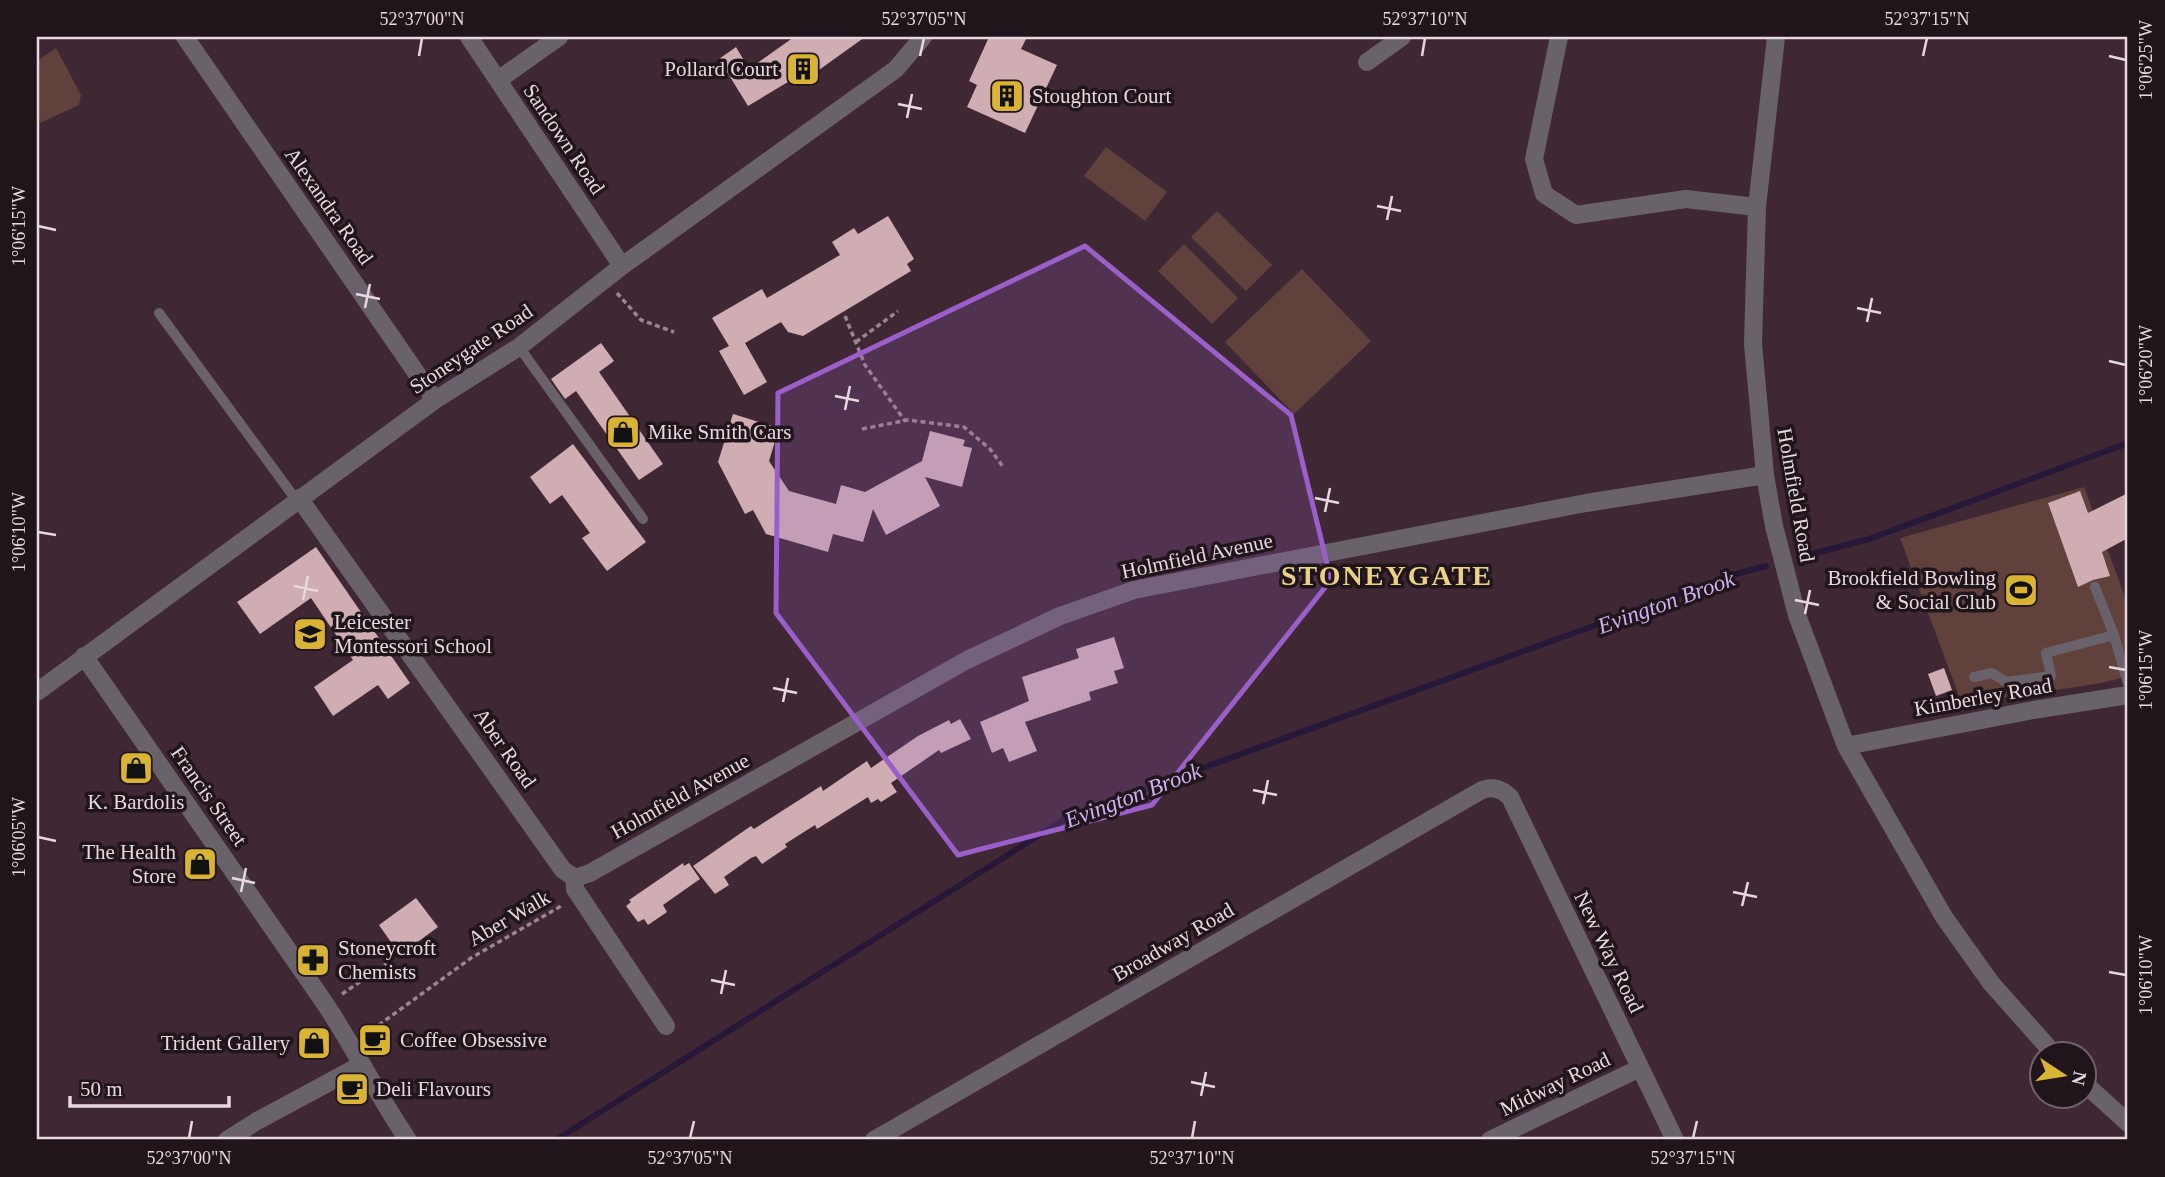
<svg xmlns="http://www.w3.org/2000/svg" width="2165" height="1177" font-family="Georgia,serif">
	<rect width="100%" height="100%" fill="#3f2834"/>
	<!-- green -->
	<path fill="#60413c" d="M56,48L81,95L79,105L40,123L37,114V61Z
		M1106,147L1167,192L1145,221L1084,176Z
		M1217,211L1272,265L1246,291L1191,237Z
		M1184,244L1238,298L1212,324L1158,271Z
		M1302,269L1371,341L1294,414L1225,342Z
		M2084,487L2128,605V676L2102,683L1962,704L1900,538Z"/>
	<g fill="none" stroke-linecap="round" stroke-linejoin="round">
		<!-- stream -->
		<path stroke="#271839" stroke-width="6" d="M1800,557L1869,539L2128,443
			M556,1140L1068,817L1736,574L1766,566"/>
	</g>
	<!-- building -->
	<path fill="#cfadb2" d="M794,37H865L798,85L793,79L748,106L719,59L736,47L749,69Z
		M989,37H1027L1021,49L1057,65L1025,133L967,107L977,85L969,81Z
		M888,216L914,259L907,264L911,271L803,336L788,332L781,322L745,343L767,382L744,395L719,351L729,346L712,318L762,289L767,298L840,255L832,242L854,228L858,234Z
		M601,343L614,361L599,372L663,464L639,480L576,391L565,399L551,379Z
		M733,414L779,428L769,461L789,491L836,504L841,485L865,492L922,461L930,431L965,440L963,446L972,448L962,487L925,477L940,506L886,535L873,509L863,542L833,534L828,552L766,534L753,510L745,514L718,462Z
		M573,444L646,542L607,571L582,538L590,533L562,495L550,504L530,477Z
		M2080,491L2088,513L2128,493V538L2102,552L2110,576L2093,580L2078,587L2048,503Z
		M316,547L410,683L388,699L378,685L333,716L314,687L353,660L311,598L260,634L237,602Z
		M1114,637L1124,668L1114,671L1118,683L1089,692L1091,700L1025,722L1037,751L1009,762L1003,748L992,753L980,722L1029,701L1022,677L1079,658L1076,649Z
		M1944,668L1952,690L1936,696L1928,674Z
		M960,719L971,739L941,753L939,750L891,783L897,792L881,802L878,799L871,803L868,797L817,829L815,825L785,844L787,847L762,864L756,856L751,858L724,877L729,885L715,894L693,866L751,826L754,829L821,786L823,791L867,761L871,768L918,736L949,720L951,724Z
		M683,863L684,866L689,863L700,879L663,905L667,912L648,925L644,919L638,922L626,906L631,902L629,900Z
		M416,898L438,927L400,955L379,925Z"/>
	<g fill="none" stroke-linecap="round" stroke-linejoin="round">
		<!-- path -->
		<path stroke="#998690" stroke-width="3.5" stroke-dasharray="5 3.5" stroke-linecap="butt" d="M617,293L641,320L674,332
			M845,316L865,365L905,421
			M856,342L898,311
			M862,429L908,420L964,427L990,449L1004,468
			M342,994L389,962L393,945
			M365,1035L471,958L563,905"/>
		<!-- lane -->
		<path stroke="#6a626b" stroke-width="10" d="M159,313L297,501
			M519,347L643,519
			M2095,587L2114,635L2128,684
			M1974,677L1992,673L2006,682L2051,676L2046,653L2114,635"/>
		<!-- street -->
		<path stroke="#6a626b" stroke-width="18" d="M185,37L435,400
			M469,37L622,266
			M1559,37L1534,159L1544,194L1576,215L1686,199L1757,207
			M1776,37L1757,207L1753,344L1765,475L1774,526L1797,615L1846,746L1944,917L1991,983L2054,1054
			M1367,62L1402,37
			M498,80L559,37
			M299,498L563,870L575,878V889L666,1026
			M84,656L326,1005C355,1049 378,1096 408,1140
			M37,692L435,400L519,347L622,266L896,69L923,37
			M1846,746L2033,710L2128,695
			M575,878L590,873L967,660L1060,616L1134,590L1586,503L1765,475
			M2084,1083L2128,1123
			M227,1140L257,1121L361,1065
			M874,1140L1482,790C1494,786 1501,789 1510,797L1675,1140
			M1490,1140L1640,1068"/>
	</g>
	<!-- marked area -->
	<path fill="#9b5fc9" fill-opacity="0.2" stroke="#9b5fc9" stroke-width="5" stroke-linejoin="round" d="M1085,246L1291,415L1331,580L1152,805L958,855L776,613L778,393Z"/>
	<!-- ticks -->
	<path fill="none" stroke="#e7d7df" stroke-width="2.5" d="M419,56L422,38M920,56L924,38M1422,56L1425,38M1923,56L1927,38M2109,56L2126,60M898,104L922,109M907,118L912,94M1377,206L1401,211M1387,220L1392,196M38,226L56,230M356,294L380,299M365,308L370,284M1857,308L1881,313M1867,322L1872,298M2109,361L2126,365M835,396L859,401M845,410L850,386M1315,498L1339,503M1325,512L1330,488M38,532L56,535M294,586L318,591M303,600L308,576M1795,600L1819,605M1805,614L1810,590M2109,667L2126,670M773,688L797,693M783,702L788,678M1253,790L1277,795M1263,804L1268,780M38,837L56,841M232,878L255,883M241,892L246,868M1733,892L1757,897M1742,906L1748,882M2109,972L2126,975M711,980L735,985M721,994L726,970M1191,1082L1215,1087M1201,1096L1206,1072M189,1138L192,1121M690,1138L694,1121M1192,1138L1195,1121M1693,1138L1697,1121"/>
	<!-- icons -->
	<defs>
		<g id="building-square" transform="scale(1.75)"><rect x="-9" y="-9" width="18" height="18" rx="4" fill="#d9b434" stroke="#1f151a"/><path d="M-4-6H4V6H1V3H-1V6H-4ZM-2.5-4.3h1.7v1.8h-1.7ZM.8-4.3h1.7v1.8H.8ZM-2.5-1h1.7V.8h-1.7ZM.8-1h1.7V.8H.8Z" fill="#111"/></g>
		<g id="shop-square" transform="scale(1.75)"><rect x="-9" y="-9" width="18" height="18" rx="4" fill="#d9b434" stroke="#1f151a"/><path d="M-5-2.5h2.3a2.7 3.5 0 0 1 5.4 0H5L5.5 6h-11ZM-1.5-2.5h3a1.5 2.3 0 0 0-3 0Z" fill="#111"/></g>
		<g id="stadium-square" transform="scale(1.75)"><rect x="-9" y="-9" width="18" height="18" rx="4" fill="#d9b434" stroke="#1f151a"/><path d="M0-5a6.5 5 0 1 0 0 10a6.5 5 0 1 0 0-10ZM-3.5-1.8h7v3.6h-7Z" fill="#111"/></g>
		<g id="school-square" transform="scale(1.75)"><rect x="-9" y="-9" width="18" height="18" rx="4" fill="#d9b434" stroke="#1f151a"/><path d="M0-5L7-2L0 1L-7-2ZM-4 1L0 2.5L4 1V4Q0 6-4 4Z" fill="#111"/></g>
		<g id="pharmacy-square" transform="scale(1.75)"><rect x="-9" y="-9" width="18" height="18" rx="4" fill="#d9b434" stroke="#1f151a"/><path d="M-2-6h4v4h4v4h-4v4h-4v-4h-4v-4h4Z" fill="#111"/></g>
		<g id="cafe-square" transform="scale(1.75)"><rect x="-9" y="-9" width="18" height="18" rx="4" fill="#d9b434" stroke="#1f151a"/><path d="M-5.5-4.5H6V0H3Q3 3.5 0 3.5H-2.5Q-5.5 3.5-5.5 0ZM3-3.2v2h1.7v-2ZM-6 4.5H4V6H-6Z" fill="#111"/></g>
	</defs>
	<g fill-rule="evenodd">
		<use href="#building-square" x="803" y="69"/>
		<use href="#building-square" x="1007" y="96"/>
		<use href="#shop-square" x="623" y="432"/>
		<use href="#stadium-square" x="2021" y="590"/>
		<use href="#school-square" x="310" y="634"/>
		<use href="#shop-square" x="136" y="768"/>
		<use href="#shop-square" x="200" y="864"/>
		<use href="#pharmacy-square" x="313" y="960"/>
		<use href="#cafe-square" x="375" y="1040"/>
		<use href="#shop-square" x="314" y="1043"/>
		<use href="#cafe-square" x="352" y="1089"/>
	</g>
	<g text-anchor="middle" stroke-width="7" stroke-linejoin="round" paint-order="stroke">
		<!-- poi labels -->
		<g font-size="21" fill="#e7d7df" stroke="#1f151a" text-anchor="start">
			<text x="778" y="76" text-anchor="end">Pollard Court</text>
			<text x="1032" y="103">Stoughton Court</text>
			<text x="648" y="439">Mike Smith Cars</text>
			<text x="1996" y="585" text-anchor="end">Brookfield Bowling<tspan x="1996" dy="24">&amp; Social Club</tspan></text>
			<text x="334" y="629">Leicester<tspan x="334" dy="24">Montessori School</tspan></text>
			<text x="136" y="809" text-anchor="middle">K. Bardolis</text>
			<text x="176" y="859" text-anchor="end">The Health<tspan x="176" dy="24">Store</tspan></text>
			<text x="338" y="955">Stoneycroft<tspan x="338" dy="24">Chemists</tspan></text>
			<text x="400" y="1047">Coffee Obsessive</text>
			<text x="290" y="1050" text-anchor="end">Trident Gallery</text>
			<text x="376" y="1096">Deli Flavours</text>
		</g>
		<!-- street labels -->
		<g font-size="21" fill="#e7d7df" stroke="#1f151a">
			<text transform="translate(564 139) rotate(56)" y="7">Sandown Road</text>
			<text transform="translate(329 206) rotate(55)" y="7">Alexandra Road</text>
			<text transform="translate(471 349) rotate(-34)" y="7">Stoneygate Road</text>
			<text transform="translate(1796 495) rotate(80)" y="7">Holmfield Road</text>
			<text transform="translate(1197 556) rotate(-12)" y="7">Holmfield Avenue</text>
			<text transform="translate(1983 697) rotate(-10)" y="7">Kimberley Road</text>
			<text transform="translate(505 748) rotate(55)" y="7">Aber Road</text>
			<text transform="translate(209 796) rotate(55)" y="7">Francis Street</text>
			<text transform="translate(680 796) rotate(-29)" y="7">Holmfield Avenue</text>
			<text transform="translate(509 918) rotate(-30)" y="7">Aber Walk</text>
			<text transform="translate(1173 942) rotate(-30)" y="7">Broadway Road</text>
			<text transform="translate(1609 952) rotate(64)" y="7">New Way Road</text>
			<text transform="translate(1555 1084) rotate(-26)" y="7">Midway Road</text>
		</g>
		<!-- water labels -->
		<g font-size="23" font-style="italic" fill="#ccb1f1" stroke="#1f151a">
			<text transform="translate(1666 602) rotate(-20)" y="8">Evington Brook</text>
			<text transform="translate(1133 795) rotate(-21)" y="8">Evington Brook</text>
		</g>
		<!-- district labels -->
		<g font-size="28" font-weight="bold" letter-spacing="2" fill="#ead184" stroke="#1f151a">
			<text x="1387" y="585">STONEYGATE</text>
		</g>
	</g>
	<!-- border -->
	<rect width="2165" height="1177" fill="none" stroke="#1f151a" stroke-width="77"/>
	<!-- north arrow -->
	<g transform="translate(2063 1075) rotate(102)"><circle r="33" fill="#1f151a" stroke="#6f6369" stroke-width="2"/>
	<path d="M0-5L12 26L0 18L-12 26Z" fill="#d9b434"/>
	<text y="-10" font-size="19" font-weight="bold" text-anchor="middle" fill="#e7d7df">N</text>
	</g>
	<!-- scale -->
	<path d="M70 1096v10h159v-10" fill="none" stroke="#e7d7df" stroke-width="3.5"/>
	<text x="80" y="1096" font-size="21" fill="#e7d7df" stroke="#1f151a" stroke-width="5" paint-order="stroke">50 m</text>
	<rect x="38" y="38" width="2088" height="1100" fill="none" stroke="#e7d7df" stroke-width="2.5"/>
	<g font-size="18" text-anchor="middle" fill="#e7d7df">
		<text x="422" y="25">52°37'00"N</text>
		<text x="924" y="25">52°37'05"N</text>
		<text x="1425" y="25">52°37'10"N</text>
		<text x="1927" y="25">52°37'15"N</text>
		<text transform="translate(2146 60) rotate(-90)" y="6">1°06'25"W</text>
		<text transform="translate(19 226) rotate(-90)" y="6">1°06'15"W</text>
		<text transform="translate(2146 365) rotate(-90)" y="6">1°06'20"W</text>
		<text transform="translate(19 532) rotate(-90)" y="6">1°06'10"W</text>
		<text transform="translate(2146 670) rotate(-90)" y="6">1°06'15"W</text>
		<text transform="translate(19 837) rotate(-90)" y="6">1°06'05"W</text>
		<text transform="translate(2146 975) rotate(-90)" y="6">1°06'10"W</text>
		<text x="189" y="1164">52°37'00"N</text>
		<text x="690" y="1164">52°37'05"N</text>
		<text x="1192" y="1164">52°37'10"N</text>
		<text x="1693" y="1164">52°37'15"N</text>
	</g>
</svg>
